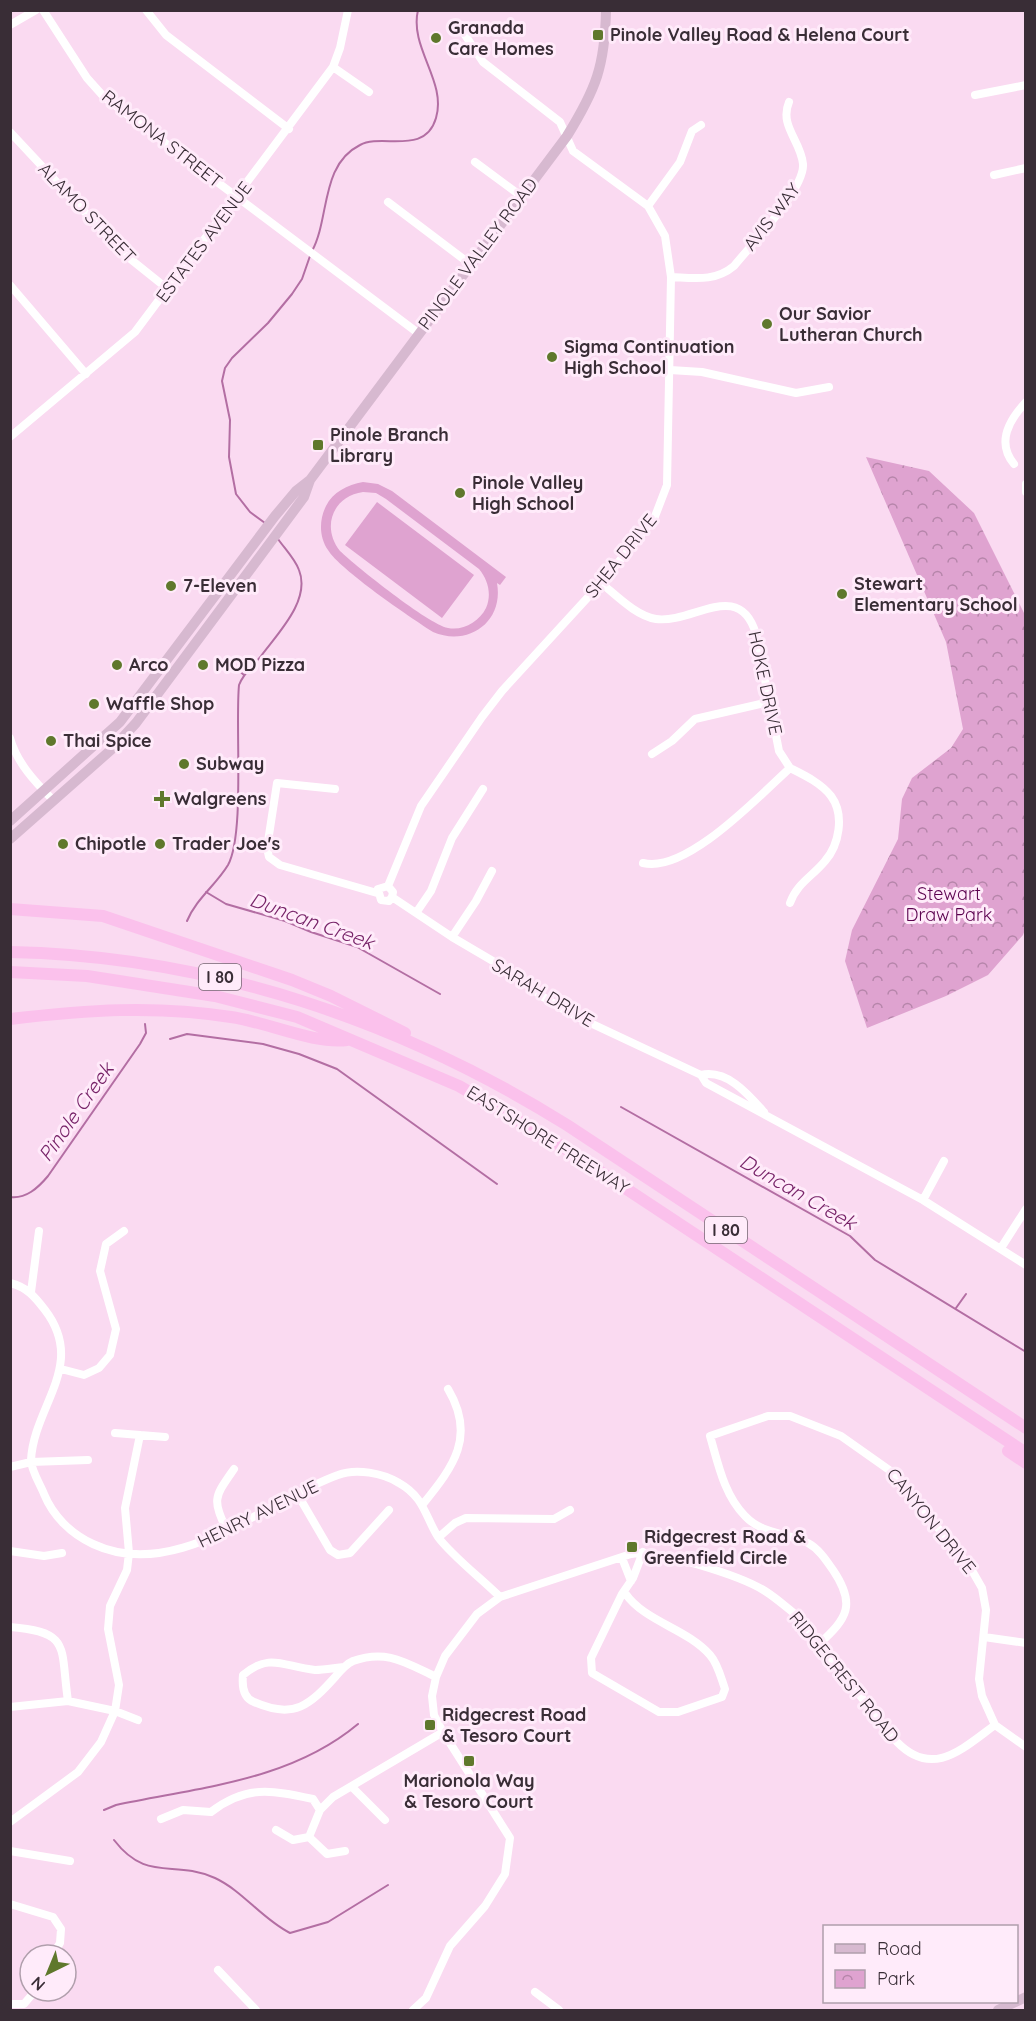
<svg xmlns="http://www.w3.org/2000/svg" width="1036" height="2021" font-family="Quicksand,sans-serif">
	<defs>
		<pattern id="park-crowns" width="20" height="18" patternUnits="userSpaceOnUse" patternTransform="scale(1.5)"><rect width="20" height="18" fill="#dfa3d0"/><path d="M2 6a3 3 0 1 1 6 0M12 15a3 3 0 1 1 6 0" fill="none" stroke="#b685aa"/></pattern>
	</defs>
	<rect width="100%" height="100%" fill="#fadaf1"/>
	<!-- grass -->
	<path fill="#dfa3d0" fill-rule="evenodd" d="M363,482L378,484L392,491L506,577L500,585L497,583C504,622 468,647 433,632C411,618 339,569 328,550C319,537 319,520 326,506C333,492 347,485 363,482ZM363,492L376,493L386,499L479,569C488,580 492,594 486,608C479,622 463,631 448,628C428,624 357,567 340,551C321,527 333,496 363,492Z
		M377,502L474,575L442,618L345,545Z"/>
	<!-- park -->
	<path fill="url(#park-crowns)" d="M866,457L929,471L974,513L1025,615L1026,927L1023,935L988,975L946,996L867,1028L845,961L852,930L898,839L902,799L912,778L951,748L963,729L946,642Z"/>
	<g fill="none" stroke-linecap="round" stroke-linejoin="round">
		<!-- stream -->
		<path stroke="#b36ea3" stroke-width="2" d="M312,251C330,218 320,165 360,145C382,133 425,156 436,118C447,81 409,48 418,10
			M265,523L250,512L236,494L229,457L230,420L222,381L225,368L232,358L268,323L292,294L302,279L310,256
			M236,668L244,675
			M206,892L226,904L285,921L311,932L357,947L440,994
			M187,921C196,899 216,885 228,865C245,834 235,726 239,685C244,672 253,666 261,656C278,633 311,600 299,570C295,559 285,549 278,539
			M170,1039L187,1034L263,1044L299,1054L337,1069L497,1184
			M621,1107L850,1236L875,1260L1026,1352
			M10,1197C26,1199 38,1188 48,1176L140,1044L146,1033L145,1024
			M956,1308L966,1294
			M104,1810L116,1805C200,1787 290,1781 358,1724
			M114,1840C147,1883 173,1859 215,1878C243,1891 262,1919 290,1933L328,1922L388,1885"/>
		<!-- minor -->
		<path stroke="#fff" stroke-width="8" d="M43,10L87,78L104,97L418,333
			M146,10L166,35L289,129
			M10,25L36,10
			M333,67L369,92
			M975,95L1026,85
			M10,132L124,254L169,290
			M475,162L521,196
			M994,175L1026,168
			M388,202L470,264
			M648,206L680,162L692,131L701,125
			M671,277C694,278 715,282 734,266C751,245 805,189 803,164C801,141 779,126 789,102
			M10,285L86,374
			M670,370L702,372L796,393L829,387
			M10,437L135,332L333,67L340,48L348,10
			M1014,464C996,442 1009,420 1026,402
			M1026,484V492
			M601,583C616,595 636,616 656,619C693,624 739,578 756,634L779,751L790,768
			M10,738C17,763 35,782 53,800
			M652,754L672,741L695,719L769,702
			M790,768C804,775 821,783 831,796C845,815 839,845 825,861C813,876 797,883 790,903
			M335,789L277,783L267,848L269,857L280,865L377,893
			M643,863C686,874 759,796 790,768
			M388,886L421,806L482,717L502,691L601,583L654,519L667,485L671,277L665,236L648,206L573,151L560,122L483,62L465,35
			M392,897L389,901L381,900L378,889L388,886L393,892L392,897L452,937L513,973L540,995L571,1014L701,1075
			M416,913L431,891L452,838L483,789
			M452,937L476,901L492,871
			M764,1112C748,1094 727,1069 701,1075L706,1083L923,1200L1026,1265
			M923,1200L944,1161
			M1001,1248L1026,1209
			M10,1283C27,1287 35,1297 45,1310C87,1365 34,1405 31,1460C31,1470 40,1484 44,1494C53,1516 71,1534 93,1544C176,1583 265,1501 338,1475C356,1468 383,1473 399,1483C424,1497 425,1516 438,1537C451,1555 483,1580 500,1597
			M31,1292L39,1231
			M61,1369L84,1375L99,1368L110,1355L116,1329L100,1271L106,1244L124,1231
			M115,1433L165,1437
			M10,1467L31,1462L88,1460
			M298,1495L330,1550L338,1555L350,1553L389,1510
			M423,1504C454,1466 476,1436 448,1389
			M227,1531C212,1498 214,1498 234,1469
			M439,1537L455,1523L466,1518L554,1519L570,1510
			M10,1551L44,1556L62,1553
			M622,1558L631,1581
			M625,1593C645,1622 686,1628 710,1655C718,1664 721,1678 725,1689L722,1697L678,1712H659L592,1673L591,1658L622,1594L633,1578L643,1552
			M10,1627C72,1632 60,1647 68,1701
			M984,1637L1026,1643
			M819,1644C848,1618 856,1604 833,1570C826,1560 819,1549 808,1543C786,1532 763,1535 745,1516C724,1495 718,1463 710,1436L768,1416H790L841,1436L892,1472L970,1567L982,1588L986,1610L979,1679L982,1696L995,1725L1026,1747
			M344,1667C334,1668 324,1670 315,1670C284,1667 270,1652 243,1675C242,1685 243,1698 254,1702C294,1720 310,1705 336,1676C341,1670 346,1664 353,1661C387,1649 406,1663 436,1677
			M10,1707L68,1701L115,1711L138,1720
			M352,1787L385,1820
			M161,1819L183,1810L211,1812C246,1785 271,1790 313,1799L320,1810
			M10,1822L78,1772L101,1742L115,1711L119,1685L108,1629L110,1606L127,1570L129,1553L125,1508L140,1435
			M276,1830L293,1840L309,1837L327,1854L345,1851
			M309,1837L320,1810L333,1797L443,1732
			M10,1851L70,1861
			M10,1904L53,1917L61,1929L60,1943L53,1955
			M218,1970L256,2010
			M535,1992L559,2010
			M10,2004H24L35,1991
			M413,2010L426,1998L450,1946L485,1906L505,1874L510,1838L443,1732L434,1715L432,1696L436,1677L445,1656L477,1614L500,1597L631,1554C658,1549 741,1576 765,1591C776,1598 785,1606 795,1614L897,1742C933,1779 963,1748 995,1725"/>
		<!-- major -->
		<path stroke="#d7b9d0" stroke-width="10" d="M10,821L120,722L275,516L296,491L310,480L567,136C596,89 605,66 606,10
			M10,839L112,749L136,723L304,497L310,480
			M998,2010L1026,1997"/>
		<!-- highway -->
		<path stroke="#fbc1ec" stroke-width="12" d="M10,909L103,916L292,980L331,996L405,1033
			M10,952C210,956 399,1020 567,1125L1026,1428
			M10,972L87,976L215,996L297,1017L459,1086L563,1147L1026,1453
			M10,1019C87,1010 153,1005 231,1017C267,1022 312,1044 347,1040
			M1008,1451L1026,1463"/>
	</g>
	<!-- markers -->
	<g fill="#5f782c" stroke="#ffebfa" stroke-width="2">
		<rect x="592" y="29" width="12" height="12" rx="3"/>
		<circle cx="436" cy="38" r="6"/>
		<circle cx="767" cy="324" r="6"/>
		<circle cx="552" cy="357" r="6"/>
		<rect x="312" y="439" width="12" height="12" rx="3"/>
		<circle cx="460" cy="493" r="6"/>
		<circle cx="171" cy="586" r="6"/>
		<circle cx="842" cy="594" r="6"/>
		<circle cx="117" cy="665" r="6"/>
		<circle cx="203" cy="665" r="6"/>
		<circle cx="94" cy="704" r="6"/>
		<circle cx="51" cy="741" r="6"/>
		<circle cx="184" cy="764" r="6"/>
		<path d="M159 790h6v6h6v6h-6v6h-6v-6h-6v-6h6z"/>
		<circle cx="63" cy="844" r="6"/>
		<circle cx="160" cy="844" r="6"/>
		<rect x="626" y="1541" width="12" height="12" rx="3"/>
		<rect x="424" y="1719" width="12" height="12" rx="3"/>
		<rect x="463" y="1755" width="12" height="12" rx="3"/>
	</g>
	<g text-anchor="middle" stroke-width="6" stroke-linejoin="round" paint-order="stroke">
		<!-- shield labels -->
		<g fill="#ffebfa" stroke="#746671" stroke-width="1.5">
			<rect x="199" y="964" width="42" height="26" rx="4.5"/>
			<rect x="705" y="1217" width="42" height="26" rx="4.5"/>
		</g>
		<g font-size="16" font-weight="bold" fill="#392d36">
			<text x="220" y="983">I 80</text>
			<text x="726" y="1236">I 80</text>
		</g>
		<!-- poi labels -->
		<g font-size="18" font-weight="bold" fill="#392d36" stroke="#ffebfa" text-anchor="start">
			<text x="448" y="34">Granada<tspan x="448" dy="21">Care Homes</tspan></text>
			<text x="610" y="41">Pinole Valley Road &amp; Helena Court</text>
			<text x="779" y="320">Our Savior<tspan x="779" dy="21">Lutheran Church</tspan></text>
			<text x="564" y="353">Sigma Continuation<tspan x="564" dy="21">High School</tspan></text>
			<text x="330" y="441">Pinole Branch<tspan x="330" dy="21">Library</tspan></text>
			<text x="472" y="489">Pinole Valley<tspan x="472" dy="21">High School</tspan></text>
			<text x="854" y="590">Stewart<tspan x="854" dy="21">Elementary School</tspan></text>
			<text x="183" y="592">7-Eleven</text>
			<text x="129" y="671">Arco</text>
			<text x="215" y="671">MOD Pizza</text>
			<text x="106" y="710">Waffle Shop</text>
			<text x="63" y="747">Thai Spice</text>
			<text x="196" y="770">Subway</text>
			<text x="174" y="805">Walgreens</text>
			<text x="75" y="850">Chipotle</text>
			<text x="172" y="850">Trader Joe's</text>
			<text x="644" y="1543">Ridgecrest Road &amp;<tspan x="644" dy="21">Greenfield Circle</tspan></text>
			<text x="442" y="1721">Ridgecrest Road<tspan x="442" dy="21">&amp; Tesoro Court</tspan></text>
			<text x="469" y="1787" text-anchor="middle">Marionola Way<tspan x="469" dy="21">&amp; Tesoro Court</tspan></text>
		</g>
		<!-- street labels -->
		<g font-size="18" fill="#392d36" stroke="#ffebfa">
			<text transform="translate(162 139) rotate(38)" y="6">RAMONA STREET</text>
			<text transform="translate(87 213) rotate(46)" y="6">ALAMO STREET</text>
			<text transform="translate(772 217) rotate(-52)" y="6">AVIS WAY</text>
			<text transform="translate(204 242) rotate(-53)" y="6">ESTATES AVENUE</text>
			<text transform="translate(478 254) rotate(-53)" y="6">PINOLE VALLEY ROAD</text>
			<text transform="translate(621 556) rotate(-51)" y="6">SHEA DRIVE</text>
			<text transform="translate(765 683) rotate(78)" y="6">HOKE DRIVE</text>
			<text transform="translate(543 993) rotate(31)" y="6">SARAH DRIVE</text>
			<text transform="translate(548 1140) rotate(32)" y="6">EASTSHORE FREEWAY</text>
			<text transform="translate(258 1514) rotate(-26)" y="6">HENRY AVENUE</text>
			<text transform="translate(931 1521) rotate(51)" y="6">CANYON DRIVE</text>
			<text transform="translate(844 1677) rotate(51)" y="6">RIDGECREST ROAD</text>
		</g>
		<!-- park labels -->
		<g font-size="18" fill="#5c024f" stroke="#ffebfa">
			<text x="949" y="900">Stewart<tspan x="949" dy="21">Draw Park</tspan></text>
		</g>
		<!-- water labels -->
		<g font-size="20" font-style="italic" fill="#782469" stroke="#ffebfa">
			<text transform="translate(312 921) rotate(20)" y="7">Duncan Creek</text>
			<text transform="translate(76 1112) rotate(-55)" y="7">Pinole Creek</text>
			<text transform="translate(798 1192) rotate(30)" y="7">Duncan Creek</text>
		</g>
	</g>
	<!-- border -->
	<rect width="1036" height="2021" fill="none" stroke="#392d36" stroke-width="24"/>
	<!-- legend -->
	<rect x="823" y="1925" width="195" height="78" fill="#ffebfa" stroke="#b09fac" stroke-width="1.5"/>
	<rect x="835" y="1944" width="30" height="9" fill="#d7b9d0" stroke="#b09fac" stroke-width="1.5"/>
	<text x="877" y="1955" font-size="18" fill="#392d36">Road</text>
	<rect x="835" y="1970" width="30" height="18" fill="url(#park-crowns)" stroke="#b09fac" stroke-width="1.5"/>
	<text x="877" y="1985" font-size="18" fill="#392d36">Park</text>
	<!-- north arrow -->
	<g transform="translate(48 1973) rotate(223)"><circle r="28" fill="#ffebfa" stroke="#b09fac" stroke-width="1.5"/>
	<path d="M0-4.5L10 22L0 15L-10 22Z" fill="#5f782c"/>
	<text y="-9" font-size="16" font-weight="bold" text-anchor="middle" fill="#392d36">N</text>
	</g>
</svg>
